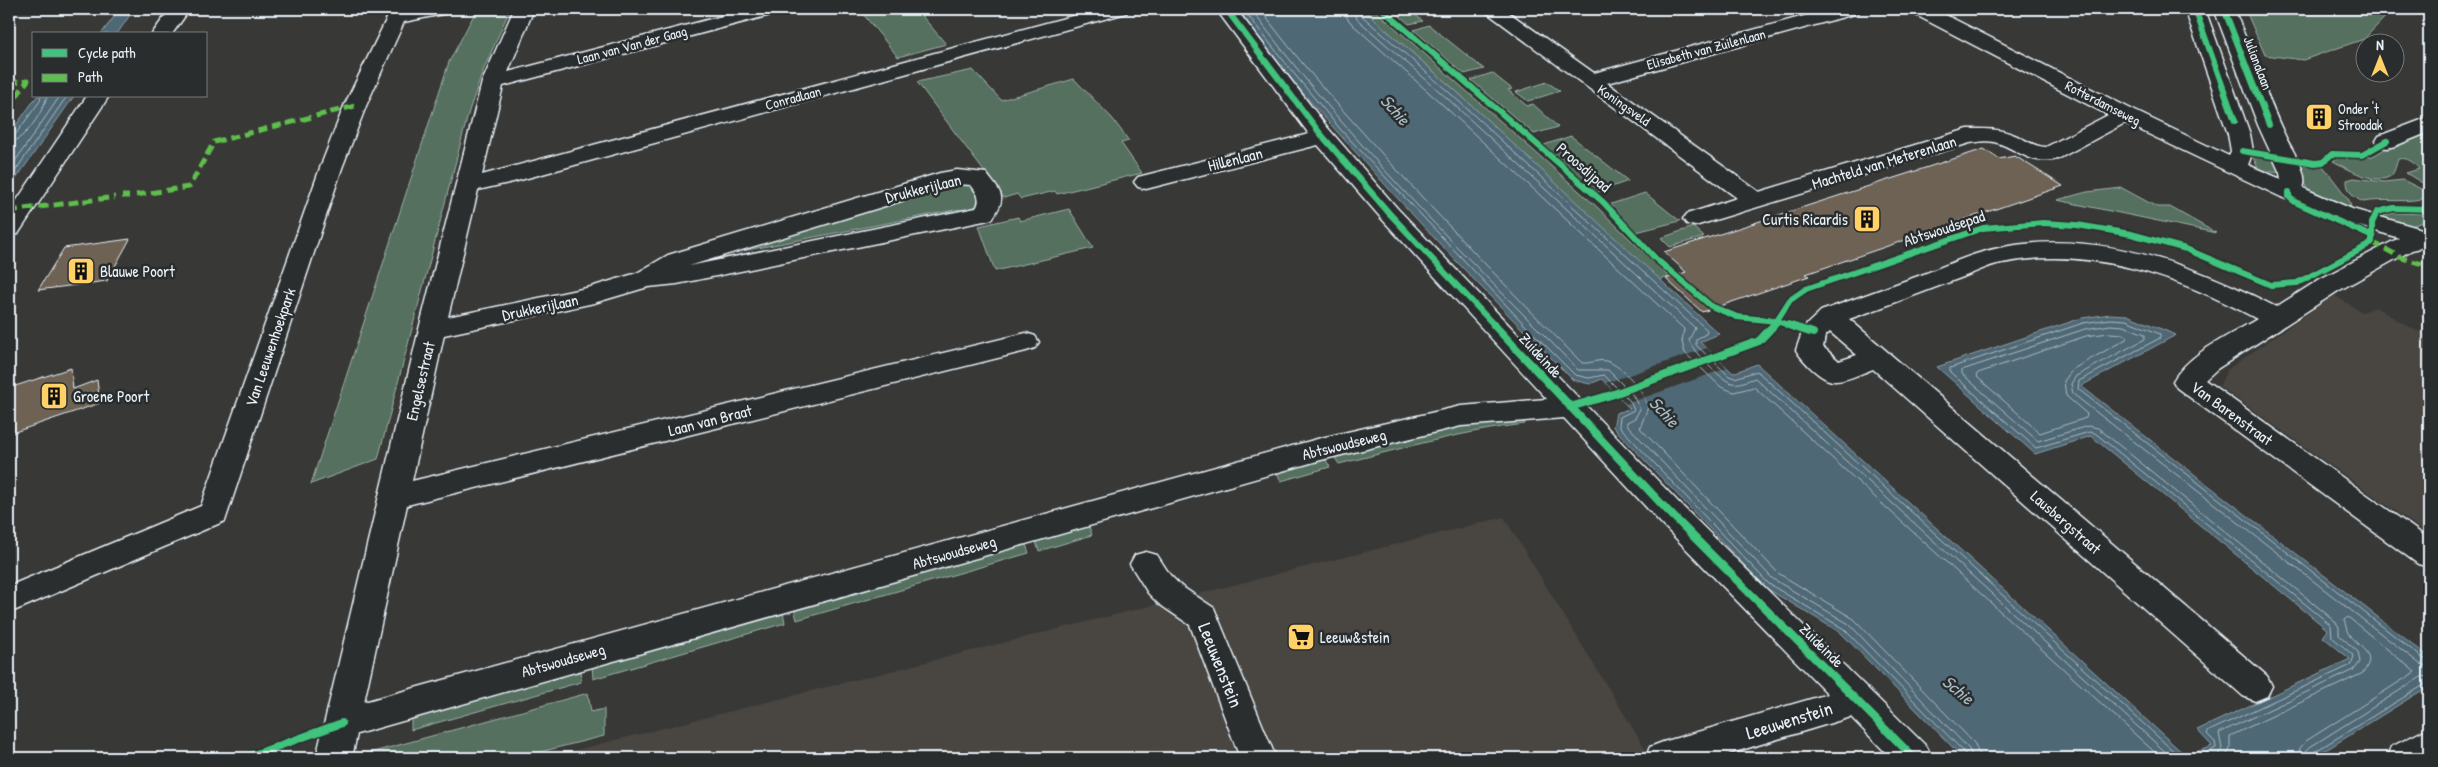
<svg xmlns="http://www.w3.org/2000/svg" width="2438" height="767" font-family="'Patrick Hand',sans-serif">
	<rect width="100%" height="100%" fill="#383836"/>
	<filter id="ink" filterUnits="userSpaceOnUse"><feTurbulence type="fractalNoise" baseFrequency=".02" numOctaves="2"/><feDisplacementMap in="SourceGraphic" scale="10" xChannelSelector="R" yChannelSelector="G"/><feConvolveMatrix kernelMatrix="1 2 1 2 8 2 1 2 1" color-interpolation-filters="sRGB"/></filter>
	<g filter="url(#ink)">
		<!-- built -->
		<path fill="#48453f" d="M2334,295L2362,312L2375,307L2419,332L2422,331L2429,335V535L2219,386L2228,369Z
			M1504,517L1651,758H544Z"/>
		<!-- green -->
		<path fill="#55705e" stroke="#9eb0ab" d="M477,9H510L483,71L469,111L378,459L311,484L449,62Z
			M859,9H916L946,44L898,57Z
			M1362,9H1374L1596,206L1669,277L1659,280L1456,91Z
			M1392,9H1408L1423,21L1409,24Z
			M2245,9H2393L2364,39L2303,60L2265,55Z
			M1429,25L1484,69L1464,74L1414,30Z
			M973,70L1001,100L1074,79L1112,118L1129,141L1121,143L1142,173L1057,194L1055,191L1021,199L1017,194L1004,198L917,82Z
			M1492,73L1512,89L1508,90L1527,106L1533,104L1558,127L1534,134L1471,80Z
			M1547,82L1560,91L1528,101L1516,92Z
			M2429,131V187L2406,173L2419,169C2413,162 2408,157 2398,159C2396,164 2395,174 2389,177C2374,185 2346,168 2333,161L2339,157L2358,158L2373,156L2390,146Z
			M1571,136L1628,181L1598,192L1544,145Z
			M2252,155L2275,159L2279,173L2259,170Z
			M2297,163L2323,166L2349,200L2352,211L2309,192Z
			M2354,178L2384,182L2403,180L2427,192L2429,197C2408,204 2384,198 2363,202C2354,198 2346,190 2347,180Z
			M959,180L975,184L982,204L962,212L960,209L685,262Z
			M2122,188L2157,207H2170L2216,233L2057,200L2087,192Z
			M1645,193L1680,221L1636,232L1611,204Z
			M1069,209L1093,248L995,271L979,226L1018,217L1020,221Z
			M2394,213L2429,214V220L2411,226L2381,220L2384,216Z
			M1693,227L1704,237L1670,247L1661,238Z
			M1523,419L1525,424C1462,431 1400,449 1339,464L1333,455L1461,423Z
			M1324,457L1330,467L1281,481L1276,471Z
			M1088,524L1092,535L1039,551L1035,539Z
			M1025,542L1029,553L797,620L794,608Z
			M783,611L785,623L593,679L592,666Z
			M580,669L581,682L411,730V717Z
			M588,693L591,712L604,709V736L516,758H366V754Z"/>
		<!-- water -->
		<path fill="#4f6874" stroke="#8c9fa9" d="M120,9H134L117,34H101Z
			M1237,9H1362L1456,91L1719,334L1700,342L1733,373L1757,364L2186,756L2212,746L2197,730L2350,659L2323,637L2328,630L2091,436L2035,454L1937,367L2082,318L2110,314L2127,315L2176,335L2081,386L2429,657V686L2313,758H1963L1841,633L1766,588L1613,427L1616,413L1630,409L1602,379L1590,384L1573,380C1504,311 1436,242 1371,169C1324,118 1277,66 1237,9Z
			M37,96H74L9,189V135Z"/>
		<!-- pier -->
		<path fill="#383836" d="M1707,348L1727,368L1626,404L1606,383Z"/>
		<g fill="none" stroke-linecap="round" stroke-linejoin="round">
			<!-- shore -->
			<path stroke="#abbac3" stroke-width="1" d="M1243,9L1291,70L1341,130L1524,324L1575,375L1589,378L1604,375L1630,401L1634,410L1620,417L1619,426L1769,584L1844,629L1965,753L1966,758
				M1251,9C1340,130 1447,238 1553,344L1578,370H1608L1632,394L1640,409L1635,418L1627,422V425L1773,579L1849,624L1969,749L1973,758
				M1260,9C1298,61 1341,109 1385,157C1449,227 1515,296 1582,363C1590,364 1598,359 1606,361C1623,366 1643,390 1648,407L1640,428L1778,573L1854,619L1975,744L1980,758
				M1346,9L1347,18L1352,24L1443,105L1684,329L1682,342L1685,353L1721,387L1734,392L1754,387L2161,758
				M1353,9L1357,19L1448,99L1695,328L1689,340C1692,351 1721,380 1732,383C1739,385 1748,380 1755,378L2172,758
				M1359,9L1361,15L1452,95L1707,330L1706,334L1696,339V345L1729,376L1735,378L1757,371L2181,758
				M9,137L15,135L40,101L41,96
				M9,144C27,137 42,114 47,96
				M9,170L60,96
				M9,180L67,96
				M2110,333L2123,334L2128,338L2073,369L2064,381L2066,396L2087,414L2086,418L2040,433L1976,376L1978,373L2086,336Z
				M2196,758L2216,748L2215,742L2207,734L2209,731L2351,665L2354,656L2332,637L2331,625L2095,433L2089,432L2036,448L1950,372V368L2083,323L2110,319L2126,320L2160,334V338L2079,381L2078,389L2424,659L2429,660
				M2212,758L2218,755L2222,749L2219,733L2354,670L2360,662L2358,652L2339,635V627L2335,621L2098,428L2088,426L2038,441L1962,374V370L2085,329L2110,325L2124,326L2145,334V339L2076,376L2071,384L2073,394L2420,664L2429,667
				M2225,758L2230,749V736L2363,673C2378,653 2360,649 2350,636C2346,631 2346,625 2344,620L2348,617L2415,672L2306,741L2300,748L2298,758
				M2305,758L2306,751L2310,747L2421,677L2429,676
				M2311,758L2314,752L2429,682"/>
		</g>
		<!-- building -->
		<path fill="#6e6254" stroke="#e8f1f8" d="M1984,149L1999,159L2015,156L2063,186L1806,274L1809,276L1702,312L1666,279L1686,272L1664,252Z
			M130,239L107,281L38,290L64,248Z
			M71,368L73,389L97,380L100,403L9,434V388Z"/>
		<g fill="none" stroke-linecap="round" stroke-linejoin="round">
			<!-- minor casing -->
			<g stroke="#e8f1f8" stroke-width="3">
				<path id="minor" d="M170,9H190L172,34H152Z
					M413,9H451L448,13L404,22L366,106L342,168L225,521L9,613V586L201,506L320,168L344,106L389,14Z
					M514,9H534L508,72L749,9H781L778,13L503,86L482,175L1098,9H1129L1126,13L513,182L478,190L448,317L591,287L637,273L668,255L940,173L957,170L986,173C1001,193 1008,196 992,219L984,221L677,284L648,287L594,303L444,335L412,481L1026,333L1035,336L1039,342L1035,348L1026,351L407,505L364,702L1321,438L1461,406L1547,399L1381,218L1318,145L1146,189L1138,187L1134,182L1138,177L1309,134L1216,9H1236L1327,127L1397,208L1680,504L1927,747L1932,758H1891L1851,717L1715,758H1645L1650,747L1663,742L1828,694L1658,520L1564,418L1461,426L1321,460L357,734L352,758H316L419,329L482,82ZM957,184L971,185C977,193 982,199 976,208L689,266Z
					M1482,9H1504L1594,73L1830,9H1861L1858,13L1607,83L1759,192L1968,129C1984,129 1997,128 2012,134C2024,138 2033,147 2046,147L2108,115L1912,13L1909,9H1934L2133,110L2229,156L2231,151L2228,134L2185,9H2205L2250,134L2253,151L2248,165L2281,179L2280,173L2258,125L2214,9H2234C2252,52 2266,96 2286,138C2293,152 2309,173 2303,188L2352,209L2429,231V246L2412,250L2338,291L2217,369L2205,380L2429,539V567L2418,564L2177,388L2173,381C2190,352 2229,336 2257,319C2179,277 2091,245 2002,263C1989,265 1976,272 1963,277C1925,291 1887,306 1849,319L2267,676L2272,686L2267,696L2255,701L2243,696L1873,369C1862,373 1847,381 1835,381C1822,382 1802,360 1796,350L1804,327L1821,311C1855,299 1890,286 1924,274C1949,264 1973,253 1999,248C2093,228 2193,264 2276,307L2320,279L2399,238L2336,219L2281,197L2125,123L2058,159C2028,166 2018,148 1994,142C1986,140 1977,142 1970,143L1695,226L1687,224L1683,219L1687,214L1737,198ZM1830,332L1857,355L1839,361L1823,347L1825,336Z
					M87,96H109L18,234L9,236V212Z
					M2429,117V132L2395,146L2387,148L2379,146L2376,141L2379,136Z
					M1146,552L1157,555L1170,575L1181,586L1214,608L1276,758H1240L1190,625L1159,604L1148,593L1130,564L1135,555Z
					M2429,728V758H2386L2391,747Z"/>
			</g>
			<!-- minor -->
			<use href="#minor" fill="#2a2d2e" fill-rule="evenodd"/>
			<!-- quiet -->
			<path stroke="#5fbe4e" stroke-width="5" stroke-dasharray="10 5" stroke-linecap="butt" d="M9,83L28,80L9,107
				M136,195L189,187L214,142L355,106
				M122,196H129
				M9,211L115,197
				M2372,242L2402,258L2429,266"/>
			<!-- cycleway-far1 casing -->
			<g stroke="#2a2d2e" stroke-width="9">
				<path id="cycleway-far1" d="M1226,9L1319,132L1389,213L1495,326
					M1382,9L1603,202L1656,259L1711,306L1737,317L1776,321L1792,326
					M2195,9L2235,121
					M2224,9L2269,125
					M2242,151L2315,163L2323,162L2332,154L2362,155L2387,141
					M2289,192V197L2295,202L2373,237
					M1773,326L1790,300L1806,289L1983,228L2043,223L2077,225L2131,234L2186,249L2271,285L2297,283L2369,245L2372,242V223L2377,212L2394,208L2429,209"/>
			</g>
			<!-- cycleway casing -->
			<g stroke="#2a2d2e" stroke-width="11">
				<path id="cycleway" d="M1494,325L1669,512L1914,758
					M1788,325L1813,333
					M1570,407L1611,395L1759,341L1774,325
					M245,758L342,723"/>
			</g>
			<!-- cycleway-far1 -->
			<use href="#cycleway-far1" stroke="#40c37c" stroke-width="6"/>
			<!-- cycleway -->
			<use href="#cycleway" stroke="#40c37c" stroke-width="8"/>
		</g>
	</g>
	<!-- icons -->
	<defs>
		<g id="building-square" transform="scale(1.4375)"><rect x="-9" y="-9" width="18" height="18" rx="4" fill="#ffd166" stroke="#2a2d2e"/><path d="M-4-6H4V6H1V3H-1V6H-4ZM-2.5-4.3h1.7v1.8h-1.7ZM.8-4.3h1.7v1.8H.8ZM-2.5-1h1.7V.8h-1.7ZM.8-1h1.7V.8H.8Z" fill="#111"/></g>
		<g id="supermarket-square" transform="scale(1.4375)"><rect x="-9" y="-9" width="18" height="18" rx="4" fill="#ffd166" stroke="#2a2d2e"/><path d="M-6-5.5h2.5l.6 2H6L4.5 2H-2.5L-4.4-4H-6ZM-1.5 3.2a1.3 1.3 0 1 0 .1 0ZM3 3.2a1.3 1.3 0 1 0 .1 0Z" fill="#111"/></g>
	</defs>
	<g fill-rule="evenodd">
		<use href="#building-square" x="2319" y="117"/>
		<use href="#building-square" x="1867" y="219"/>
		<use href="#building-square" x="81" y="271"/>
		<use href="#building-square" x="54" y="396"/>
		<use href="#supermarket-square" x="1301" y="637"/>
	</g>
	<g text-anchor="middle" stroke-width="5" stroke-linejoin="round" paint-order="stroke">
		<!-- far-street labels -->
		<g font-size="14" fill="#e8f1f8" stroke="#2a2d2e">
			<text transform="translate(632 45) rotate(-15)" y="5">Laan van Van der Gaag</text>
			<text transform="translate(1706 49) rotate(-15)" y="5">Elisabeth van Zuilenlaan</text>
			<text transform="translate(2258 63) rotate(69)" y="5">Julianalaan</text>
			<text transform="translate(793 98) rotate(-15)" y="5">Conradlaan</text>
			<text transform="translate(2103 103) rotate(27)" y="5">Rotterdamseweg</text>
			<text transform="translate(1624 105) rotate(35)" y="5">Koningsveld</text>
		</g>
		<!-- far-poi labels -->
		<g font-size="14" fill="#e8f1f8" stroke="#2a2d2e" text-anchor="start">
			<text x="2338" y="114">Onder 't<tspan x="2338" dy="16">Stroodak</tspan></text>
		</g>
		<!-- street labels -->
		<g font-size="16" fill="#e8f1f8" stroke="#2a2d2e">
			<text transform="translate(1235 159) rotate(-14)" y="6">Hillenlaan</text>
			<text transform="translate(1884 162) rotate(-17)" y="6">Machteld van Meterenlaan</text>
			<text transform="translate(1584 167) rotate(41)" y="6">Proosdijpad</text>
			<text transform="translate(923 188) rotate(-14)" y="6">Drukkerijlaan</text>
			<text transform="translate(1944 228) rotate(-18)" y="6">Abtswoudsepad</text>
			<text transform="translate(540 307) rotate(-12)" y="6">Drukkerijlaan</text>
			<text transform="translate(270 347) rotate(-71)" y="6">Van Leeuwenhoekpark</text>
			<text transform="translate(1541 355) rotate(47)" y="6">Zuideinde</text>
			<text transform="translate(420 381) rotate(-77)" y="6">Engelsestraat</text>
			<text transform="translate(2232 413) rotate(36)" y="6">Van Barenstraat</text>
			<text transform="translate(710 420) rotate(-14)" y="6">Laan van Braat</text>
			<text transform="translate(1344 444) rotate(-14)" y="6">Abtswoudseweg</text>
			<text transform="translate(2066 522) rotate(41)" y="6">Lausbergstraat</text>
			<text transform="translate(954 552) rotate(-16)" y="6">Abtswoudseweg</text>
			<text transform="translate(1822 645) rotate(45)" y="6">Zuideinde</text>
			<text transform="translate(563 660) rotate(-16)" y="6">Abtswoudseweg</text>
		</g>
		<!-- poi labels -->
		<g font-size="16" fill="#e8f1f8" stroke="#2a2d2e" text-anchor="start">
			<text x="1848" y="225" text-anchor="end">Curtis Ricardis</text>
			<text x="100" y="277">Blauwe Poort</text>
			<text x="73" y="402">Groene Poort</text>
			<text x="1320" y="643">Leeuw&amp;stein</text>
		</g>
		<!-- water labels -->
		<g font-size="18" font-style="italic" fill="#abbac3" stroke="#2a2d2e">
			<text transform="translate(1395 110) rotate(48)" y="6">Schie</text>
			<text transform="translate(1664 412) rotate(47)" y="6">Schie</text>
			<text transform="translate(1958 690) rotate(40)" y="6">Schie</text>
		</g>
		<!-- near-street labels -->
		<g font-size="19" fill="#e8f1f8" stroke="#2a2d2e">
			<text transform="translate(1221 665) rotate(68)" y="7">Leeuwenstein</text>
			<text transform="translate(1789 720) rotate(-17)" y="7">Leeuwenstein</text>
		</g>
	</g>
	<!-- margin -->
	<rect width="2438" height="767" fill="none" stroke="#2a2d2e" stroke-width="30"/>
	<rect x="15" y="15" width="2408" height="737" fill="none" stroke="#e8f1f8" stroke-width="2" filter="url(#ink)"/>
	<!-- legend -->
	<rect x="32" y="32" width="175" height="65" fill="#2a2d2e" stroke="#767b7f"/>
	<rect x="42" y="49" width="25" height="8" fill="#40c37c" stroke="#767b7f"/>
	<text x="78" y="58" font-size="15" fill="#e8f1f8">Cycle path</text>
	<rect x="42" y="74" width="25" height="8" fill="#5fbe4e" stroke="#767b7f"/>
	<text x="78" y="82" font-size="15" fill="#e8f1f8">Path</text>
	<!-- north arrow -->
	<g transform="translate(2380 58)"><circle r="24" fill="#2a2d2e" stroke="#767b7f"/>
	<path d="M0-4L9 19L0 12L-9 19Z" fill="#ffd166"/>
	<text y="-8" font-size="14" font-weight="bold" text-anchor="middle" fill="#e8f1f8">N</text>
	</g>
</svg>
